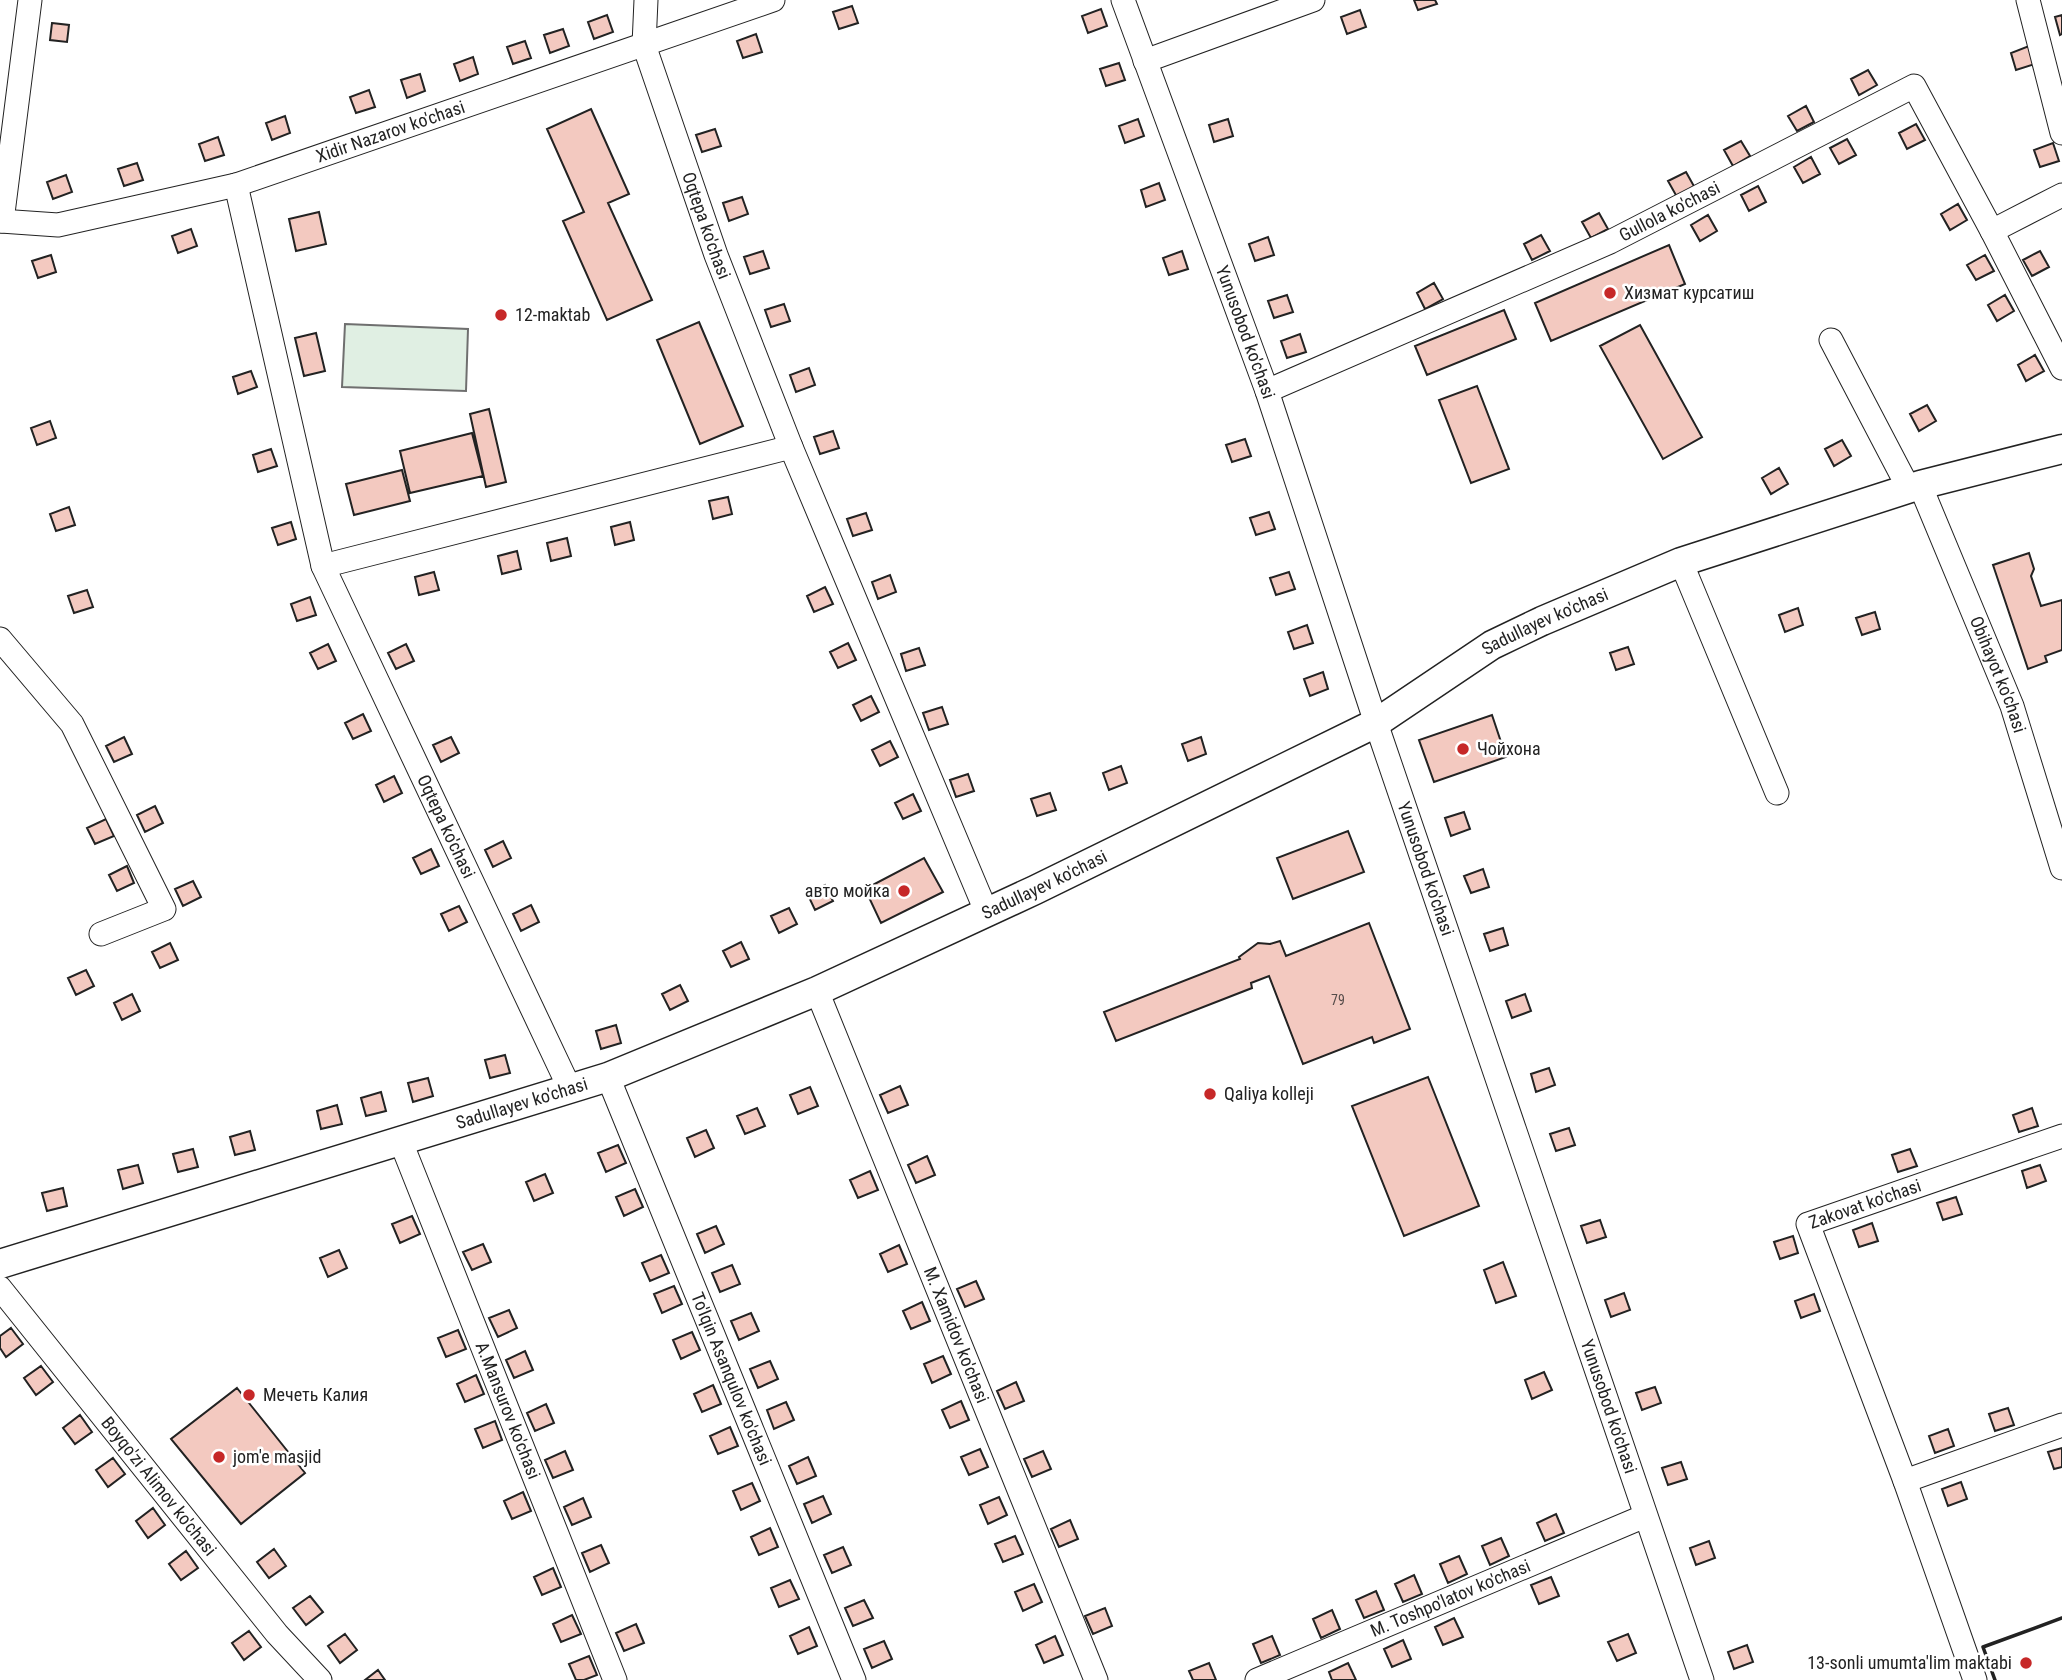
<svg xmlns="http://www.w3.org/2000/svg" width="2062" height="1680" font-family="'Roboto Condensed',sans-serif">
	<rect width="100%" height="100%" fill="#fff"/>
	<!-- green -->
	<path fill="#e0efe3" stroke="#6f6f6f" stroke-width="2" d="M345,324L468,329L466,391L342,387Z"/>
	<!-- building -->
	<path fill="#f3c9c0" stroke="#222" stroke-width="2" d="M1414,0H1435L1437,4L1418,10Z
		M852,6L858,23L839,29L833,12Z
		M1101,9L1107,26L1088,33L1082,16Z
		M1360,10L1366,27L1347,34L1341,17Z
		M607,15L613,32L594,39L588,22Z
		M2062,15V34L2060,35L2055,17Z
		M52,23L69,25L67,42L50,40Z
		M563,29L569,46L550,53L544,35Z
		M756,34L762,52L743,58L737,41Z
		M525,41L531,58L513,64L507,47Z
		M2029,46L2035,64L2016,70L2011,53Z
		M473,57L478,74L460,81L454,64Z
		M1119,63L1125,80L1106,86L1100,69Z
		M1868,70L1877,85L1859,95L1851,79Z
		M420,74L425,91L407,98L401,80Z
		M369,90L375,107L356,113L350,97Z
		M1806,106L1814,122L1797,131L1788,116Z
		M591,109L629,194L608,203L652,300L607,320L563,221L584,212L547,129Z
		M285,116L290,133L272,140L266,123Z
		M1138,119L1144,136L1125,143L1119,126Z
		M1228,119L1233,136L1214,142L1209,125Z
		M1916,124L1925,140L1907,149L1899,133Z
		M715,129L721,146L702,152L696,135Z
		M218,137L224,155L205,161L199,144Z
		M1847,139L1856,155L1839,164L1830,148Z
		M1741,141L1750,156L1733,166L1724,150Z
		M2053,143L2059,161L2040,167L2034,150Z
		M1811,157L1820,174L1803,183L1794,167Z
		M137,163L143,180L124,186L118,169Z
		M1686,172L1695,188L1677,197L1668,181Z
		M66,175L72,192L53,199L47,182Z
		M1159,183L1165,200L1146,207L1141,190Z
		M1758,186L1766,202L1749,211L1741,195Z
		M742,197L748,214L729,221L723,203Z
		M1958,204L1967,220L1950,230L1941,214Z
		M319,212L326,244L296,251L289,219Z
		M1599,213L1608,229L1591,238L1582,222Z
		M1708,215L1717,231L1700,241L1691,225Z
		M191,229L197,246L178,253L172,236Z
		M1541,235L1550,251L1532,260L1524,244Z
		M1268,237L1274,255L1255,261L1249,244Z
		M1669,245L1685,284L1551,341L1535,303Z
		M763,251L769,268L750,274L744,257Z
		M1182,251L1188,269L1169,275L1163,258Z
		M2040,251L2049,267L2032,276L2023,260Z
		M51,255L56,272L38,278L32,261Z
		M1985,255L1994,271L1976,280L1967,265Z
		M1434,283L1443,299L1425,309L1417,293Z
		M1287,295L1293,312L1274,318L1268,301Z
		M2005,295L2014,311L1997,321L1988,305Z
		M784,304L790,321L771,327L765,310Z
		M1504,310L1516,339L1427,375L1415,346Z
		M699,322L743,426L700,444L657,340Z
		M1640,325L1702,437L1663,459L1600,346Z
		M316,333L325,371L304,376L295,338Z
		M1300,334L1306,352L1287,358L1281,341Z
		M2035,355L2044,371L2026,381L2018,365Z
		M809,368L815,385L796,392L790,375Z
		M251,371L257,387L238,394L233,377Z
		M1477,386L1509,469L1471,483L1439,400Z
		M1927,405L1936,421L1919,431L1910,414Z
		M489,409L506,482L486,487L470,414Z
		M50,421L56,438L37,445L31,428Z
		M833,431L839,448L820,454L814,437Z
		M472,433L483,476L410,493L400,451Z
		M1245,439L1251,456L1232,462L1226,445Z
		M1842,440L1851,456L1834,466L1825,449Z
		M271,449L277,466L258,472L253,455Z
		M1779,468L1788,484L1771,494L1762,478Z
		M402,470L410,501L354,515L346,484Z
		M728,497L732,514L713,519L709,501Z
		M69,507L75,525L56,531L50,514Z
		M1269,512L1275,529L1256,535L1250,518Z
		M866,513L872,530L853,536L847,519Z
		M291,522L296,539L278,545L272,528Z
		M630,522L634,540L615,545L611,527Z
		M567,538L571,556L551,561L547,543Z
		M517,551L521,569L502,574L498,556Z
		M2029,553L2034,569L2031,576L2041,606L2062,600V650L2045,656L2047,662L2028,669L1993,565Z
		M434,572L439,590L419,595L415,577Z
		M1289,572L1295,589L1276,595L1270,578Z
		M890,575L896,592L878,599L872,582Z
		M825,587L833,604L814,612L807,596Z
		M87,590L93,607L74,613L68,596Z
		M310,597L316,615L297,621L291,604Z
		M1798,608L1803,625L1785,632L1779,615Z
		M1875,612L1880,629L1862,635L1856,618Z
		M1307,625L1313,643L1294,649L1288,632Z
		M848,643L856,660L838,668L830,652Z
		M328,644L336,661L318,669L310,653Z
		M406,644L414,661L396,669L388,653Z
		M1628,647L1634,664L1616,670L1610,653Z
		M919,648L925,665L906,671L901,654Z
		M1323,672L1328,689L1310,696L1304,679Z
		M871,696L879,712L861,721L853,705Z
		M942,707L948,724L929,730L923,713Z
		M363,714L371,731L353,739L345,723Z
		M1492,715L1506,757L1434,782L1419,740Z
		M124,737L132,754L114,762L106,746Z
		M451,737L459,753L441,762L433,745Z
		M1201,737L1206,754L1188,761L1182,744Z
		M890,741L898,757L880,766L872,750Z
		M1121,766L1127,783L1109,790L1103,773Z
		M968,774L974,791L956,797L950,780Z
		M394,776L402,793L384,802L376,785Z
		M1050,793L1056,810L1037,816L1031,799Z
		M913,794L921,811L903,819L895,803Z
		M155,806L163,823L145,832L137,815Z
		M1464,812L1470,829L1451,836L1445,818Z
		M106,819L114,836L95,844L87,828Z
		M1348,831L1364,872L1293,899L1277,858Z
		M503,841L511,858L493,867L485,850Z
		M431,849L439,866L421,874L413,858Z
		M924,858L943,892L881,923L865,889Z
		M127,866L134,883L117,891L109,875Z
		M1483,869L1489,887L1471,893L1464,876Z
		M193,881L201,897L183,906L175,889Z
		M825,885L833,901L815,910L807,893Z
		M531,905L539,922L521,931L513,914Z
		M459,906L467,922L449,931L441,914Z
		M789,908L797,924L779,933L771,916Z
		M1369,923L1410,1029L1374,1043L1372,1037L1303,1064L1269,976L1251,983L1252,988L1116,1041L1104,1012L1240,959L1239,957L1258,943L1270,944L1280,941L1286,956Z
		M1503,928L1508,945L1490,951L1484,934Z
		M741,942L749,959L731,967L723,951Z
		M170,943L178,960L160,968L152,952Z
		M86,970L94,986L76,995L68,978Z
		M680,985L688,1001L670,1010L662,994Z
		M132,994L140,1011L122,1020L114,1003Z
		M1525,994L1531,1011L1512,1018L1506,1001Z
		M616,1025L621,1043L601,1049L596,1031Z
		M505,1055L510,1073L490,1078L485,1060Z
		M1549,1068L1555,1085L1536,1092L1531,1074Z
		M1428,1077L1479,1206L1404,1236L1352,1106Z
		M428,1078L433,1096L413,1102L408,1083Z
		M900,1086L908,1105L888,1113L880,1095Z
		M810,1087L818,1106L798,1114L790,1095Z
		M381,1092L386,1111L366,1116L361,1098Z
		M337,1105L342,1124L321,1129L317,1111Z
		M757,1108L765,1126L745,1134L737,1116Z
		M2032,1108L2038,1126L2019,1132L2013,1115Z
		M1569,1128L1575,1145L1556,1151L1550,1134Z
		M706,1130L714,1148L695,1157L687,1138Z
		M250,1131L255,1150L235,1155L230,1137Z
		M618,1145L626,1163L606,1172L598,1153Z
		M193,1149L198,1167L178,1172L173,1154Z
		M1910,1149L1917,1166L1898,1172L1892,1155Z
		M927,1156L935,1175L916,1183L908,1165Z
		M138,1165L143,1183L123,1189L118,1170Z
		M2040,1165L2046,1181L2027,1188L2022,1171Z
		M870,1171L878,1190L858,1198L850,1180Z
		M545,1174L553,1193L534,1201L526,1182Z
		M63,1188L67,1206L47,1211L42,1193Z
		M635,1189L643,1207L624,1216L616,1197Z
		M1956,1197L1962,1214L1943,1220L1937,1203Z
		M412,1216L420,1234L400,1243L392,1224Z
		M1600,1220L1606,1237L1587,1243L1581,1226Z
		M1872,1223L1878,1241L1859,1247L1853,1230Z
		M716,1226L724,1244L705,1253L697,1234Z
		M1793,1236L1798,1253L1780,1259L1774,1242Z
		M483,1244L491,1262L472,1270L463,1252Z
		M899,1245L907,1264L888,1272L880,1254Z
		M339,1250L347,1268L328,1277L320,1258Z
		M661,1255L669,1273L650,1281L642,1263Z
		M1503,1262L1516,1296L1496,1303L1484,1270Z
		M732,1265L740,1284L720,1292L712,1273Z
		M976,1281L984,1299L965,1307L957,1289Z
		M674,1286L682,1304L662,1313L654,1294Z
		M1624,1293L1630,1310L1611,1317L1605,1300Z
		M1814,1294L1820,1311L1801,1318L1795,1301Z
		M922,1302L930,1321L911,1329L903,1311Z
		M509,1310L517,1328L498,1337L489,1318Z
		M751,1313L759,1331L739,1340L731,1321Z
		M11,1328L23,1344L6,1357L0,1348V1336Z
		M458,1330L466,1349L446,1357L438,1338Z
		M692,1332L700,1350L681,1359L673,1340Z
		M525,1351L533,1370L514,1378L506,1360Z
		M943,1356L951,1374L932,1383L924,1364Z
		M770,1361L778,1379L758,1388L750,1369Z
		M41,1366L53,1382L36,1395L24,1378Z
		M1544,1372L1552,1390L1532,1399L1525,1380Z
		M476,1375L484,1394L465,1402L457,1384Z
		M1016,1382L1024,1401L1005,1409L997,1391Z
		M713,1385L721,1404L702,1412L694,1394Z
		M1655,1387L1661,1403L1642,1410L1636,1393Z
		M237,1388L305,1473L241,1524L171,1439Z
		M961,1401L969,1420L950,1428L942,1410Z
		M786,1402L794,1420L774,1429L767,1410Z
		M546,1404L554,1423L535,1431L527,1413Z
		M2008,1408L2014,1425L1995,1431L1989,1414Z
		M80,1415L92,1432L75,1444L63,1428Z
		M495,1421L502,1440L483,1448L475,1429Z
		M730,1427L738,1446L718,1454L710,1436Z
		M1948,1429L1954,1446L1935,1453L1929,1436Z
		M2062,1448V1467L2054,1469L2048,1452Z
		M980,1449L988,1467L969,1475L961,1457Z
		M565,1451L573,1470L553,1478L545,1460Z
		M1043,1451L1051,1469L1032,1477L1024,1459Z
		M808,1457L816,1476L797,1484L789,1466Z
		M113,1458L125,1474L108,1487L96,1470Z
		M1681,1462L1687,1479L1668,1485L1662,1468Z
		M1961,1482L1967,1499L1948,1506L1942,1489Z
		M752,1483L760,1501L741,1510L733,1491Z
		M523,1492L531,1511L512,1519L504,1501Z
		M823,1496L831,1514L812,1523L804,1504Z
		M999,1497L1007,1515L988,1524L980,1505Z
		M583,1498L591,1517L572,1525L564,1507Z
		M153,1508L165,1525L148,1538L136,1521Z
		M1556,1514L1564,1533L1545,1541L1537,1523Z
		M1070,1520L1078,1539L1059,1547L1051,1529Z
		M770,1528L778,1547L759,1555L751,1537Z
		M1015,1536L1023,1554L1003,1562L995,1544Z
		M1501,1538L1509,1556L1490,1565L1482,1546Z
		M1709,1541L1715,1558L1696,1565L1690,1548Z
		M601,1545L609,1563L590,1572L582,1553Z
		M843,1547L851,1565L832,1573L824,1555Z
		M274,1549L286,1566L269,1578L257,1562Z
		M186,1551L198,1568L181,1580L169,1564Z
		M1459,1556L1467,1574L1448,1583L1440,1564Z
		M553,1568L561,1587L542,1595L534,1577Z
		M1414,1575L1422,1594L1403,1602L1395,1584Z
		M1551,1577L1559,1596L1539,1604L1531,1585Z
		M790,1580L799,1599L779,1607L771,1588Z
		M1034,1584L1042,1602L1023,1611L1015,1592Z
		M1376,1591L1384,1610L1364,1618L1356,1600Z
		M310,1596L323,1612L306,1625L293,1608Z
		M864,1600L873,1618L853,1626L845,1608Z
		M1105,1608L1112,1626L1093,1634L1085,1616Z
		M1332,1610L1340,1629L1321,1638L1313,1619Z
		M572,1615L581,1634L561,1642L553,1624Z
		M1454,1618L1463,1637L1443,1645L1435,1627Z
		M636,1624L644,1643L624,1651L616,1633Z
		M809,1627L817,1646L798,1654L790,1636Z
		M249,1631L261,1647L244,1660L232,1643Z
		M345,1634L357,1650L340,1663L328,1646Z
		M1628,1634L1636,1653L1617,1661L1608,1642Z
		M1055,1636L1063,1655L1044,1663L1036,1645Z
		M1272,1636L1280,1655L1261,1663L1253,1644Z
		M1403,1640L1411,1659L1392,1667L1384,1649Z
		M884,1641L892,1659L872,1668L864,1649Z
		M1747,1645L1753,1662L1734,1669L1728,1652Z
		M589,1656L597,1675L584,1680H576L569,1664Z
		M1209,1663L1216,1680H1193L1189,1671Z
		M1348,1663L1356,1680H1332L1329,1672Z
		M378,1670L385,1680H365Z"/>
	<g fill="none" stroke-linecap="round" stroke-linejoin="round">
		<!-- minor casing -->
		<g stroke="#222" stroke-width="25">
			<g id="minor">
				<path id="s1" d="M646,0L644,45L716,255L791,447L986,911"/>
				<path id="s2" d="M1123,0L1267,391L1376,723L1702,1680"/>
				<path d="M2028,0L2062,133"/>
				<path d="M1145,61L1313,0"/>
				<path id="s3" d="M236,185L323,566L570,1089"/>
				<path d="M2062,195L1992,231L2062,368"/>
				<path id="s4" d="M0,221L58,225L236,185L773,0"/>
				<path d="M2,221L30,0"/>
				<path d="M1831,340L1909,489"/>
				<path id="s5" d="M1267,391L1610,242L1914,86L1992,231"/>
				<path id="s6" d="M1920,485L2012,706L2062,868"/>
				<path d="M1681,562L1777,793"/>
				<path d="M323,566L791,447"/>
				<path d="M0,639L72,724L164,909L101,934"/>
				<path id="s7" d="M817,991L1096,1680"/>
				<path id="s8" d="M608,1077L854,1680"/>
				<path id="s9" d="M401,1142L615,1680"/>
				<path id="s10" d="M0,1288L277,1634L320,1680"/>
				<path d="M1905,1481L2062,1425"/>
				<path id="s11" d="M1257,1680L1645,1516"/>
				<path id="s12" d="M1975,1680L1905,1481L1808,1224L2062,1136"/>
			</g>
		</g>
		<!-- major casing -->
		<g stroke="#222" stroke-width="31">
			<g id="major">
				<path id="s13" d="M0,1264L608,1077L817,991L1035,890L1376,723L1492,645L1542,621L1681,562L1920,485L2062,449"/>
			</g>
		</g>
		<!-- minor -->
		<use href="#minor" stroke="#fff" stroke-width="23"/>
		<!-- major -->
		<use href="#major" stroke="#fff" stroke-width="28"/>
		<!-- wall -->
		<path stroke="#222" stroke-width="3.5" d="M1995,1680L1983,1647L2062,1618"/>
	</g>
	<!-- markers -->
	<g fill="#c62828" stroke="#fff" stroke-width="2.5">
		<circle cx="1610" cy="293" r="7"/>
		<circle cx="501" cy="315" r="7"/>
		<circle cx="1463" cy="749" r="7"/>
		<circle cx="904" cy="891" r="7"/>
		<circle cx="1210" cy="1094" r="7"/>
		<circle cx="249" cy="1395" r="7"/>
		<circle cx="219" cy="1457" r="7"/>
		<circle cx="2026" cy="1663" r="7"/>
	</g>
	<g text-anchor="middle" stroke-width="5" stroke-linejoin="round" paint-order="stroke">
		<!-- number labels -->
		<g font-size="14" fill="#564c4a">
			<text x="1338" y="1005">79</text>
		</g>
		<!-- street labels -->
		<g font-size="18" fill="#222" stroke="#fff">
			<text dy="6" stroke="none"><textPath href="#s4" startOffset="404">Xidir Nazarov ko'chasi</textPath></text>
			<text dy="6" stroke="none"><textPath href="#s5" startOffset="441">Gullola ko'chasi</textPath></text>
			<text dy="6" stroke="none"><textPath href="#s1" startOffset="236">Oqtepa ko'chasi</textPath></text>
			<text dy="6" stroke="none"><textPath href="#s2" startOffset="354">Yunusobod ko'chasi</textPath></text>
			<text dy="6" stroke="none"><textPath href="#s13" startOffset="1680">Sadullayev ko'chasi</textPath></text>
			<text dy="6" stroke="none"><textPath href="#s6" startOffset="205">Obihayot ko'chasi</textPath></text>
			<text dy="6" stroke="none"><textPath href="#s3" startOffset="679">Oqtepa ko'chasi</textPath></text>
			<text dy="6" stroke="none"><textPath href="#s2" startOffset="920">Yunusobod ko'chasi</textPath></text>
			<text dy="6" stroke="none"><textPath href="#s13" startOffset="1113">Sadullayev ko'chasi</textPath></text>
			<text dy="6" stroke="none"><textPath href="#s13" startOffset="546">Sadullayev ko'chasi</textPath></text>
			<text dy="6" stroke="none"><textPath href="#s12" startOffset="546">Zakovat ko'chasi</textPath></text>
			<text dy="6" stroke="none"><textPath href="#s7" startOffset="371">M. Xamidov ko'chasi</textPath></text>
			<text dy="6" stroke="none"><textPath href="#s8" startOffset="326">To'lqin Asanqulov ko'chasi</textPath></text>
			<text dy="6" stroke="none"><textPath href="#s2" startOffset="1488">Yunusobod ko'chasi</textPath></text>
			<text dy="6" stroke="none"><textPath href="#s9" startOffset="289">A.Mansurov ko'chasi</textPath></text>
			<text dy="6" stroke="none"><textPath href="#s10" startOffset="254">Boyqo'zi Alimov ko'chasi</textPath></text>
			<text dy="6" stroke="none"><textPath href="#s11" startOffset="210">M. Toshpo'latov ko'chasi</textPath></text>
		</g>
		<!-- poi labels -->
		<g font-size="18" fill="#222" stroke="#fff" text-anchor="start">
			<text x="1624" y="299">Хизмат курсатиш</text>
			<text x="515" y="321">12-maktab</text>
			<text x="1477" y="755">Чойхона</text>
			<text x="890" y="897" text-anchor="end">авто мойка</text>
			<text x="1224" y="1100">Qaliya kolleji</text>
			<text x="263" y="1401">Мечеть Калия</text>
			<text x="233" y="1463">jom'e masjid</text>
			<text x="2012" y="1669" text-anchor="end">13-sonli umumta'lim maktabi</text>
		</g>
	</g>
</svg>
